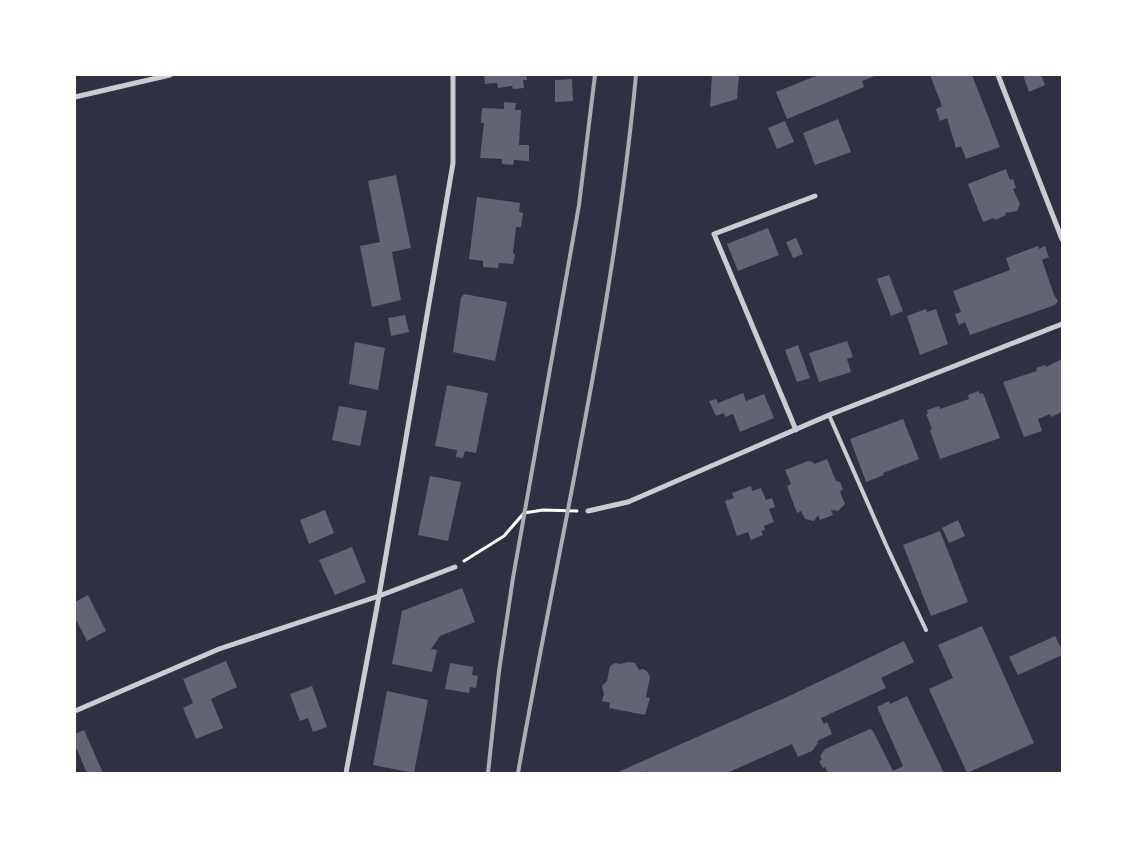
<svg xmlns="http://www.w3.org/2000/svg" width="1137" height="848" font-family="'Noto Sans',sans-serif">
	<rect width="100%" height="100%" fill="#2d3142"/>
	<!-- building -->
	<path fill="#626471" d="M484,75H526L527,80H523L524,88L513,89L512,86L498,88L497,83L485,84Z
		M712,75H739L737,99L710,107Z
		M818,75H878L862,81L864,87L787,119L776,92Z
		M930,75H972L1000,147L966,159L961,146L956,148L947,118L940,121L936,109L942,106Z
		M1023,75H1041L1045,85L1029,92Z
		M572,79L573,101L555,102V80Z
		M504,102L516,103L515,110H521L519,145H529V161L514,160L513,165L502,164V159L480,158L484,123H481L482,108L504,109Z
		M838,119L851,152L815,165L803,133Z
		M785,121L794,142L777,149L768,128Z
		M1006,169L1010,180L1013,179L1016,188L1013,189L1020,204L1017,211L1005,213L1006,215L995,220L994,218L983,222L968,184Z
		M396,175L411,248L392,252L401,300L372,307L360,246L380,242L368,181Z
		M477,197L520,203L519,212L523,213L521,227H516L513,253L515,255L513,264L499,263L498,268L483,267V261L469,259Z
		M768,228L779,255L738,271L727,244Z
		M796,238L803,254L793,258L786,242Z
		M1038,246L1039,249L1045,246L1049,257L1042,260L1054,295L1058,301L1055,305L970,335L965,322L959,325L955,314L961,312L953,291L1010,270L1006,258Z
		M889,275L903,311L891,316L877,279Z
		M464,294L507,302L495,361L453,352L461,298Z
		M926,309L927,312L936,309L948,344L920,355L907,316Z
		M405,315L409,332L391,336L388,318Z
		M847,341L853,357L847,359L851,372L819,382L809,353Z
		M355,342L385,348L378,390L349,384Z
		M798,345L810,378L797,382L785,350Z
		M1062,359V412L1051,417L1050,414L1038,419L1042,431L1024,437L1003,382L1037,371L1036,368L1045,365L1046,367Z
		M447,385L488,393L476,453L465,451L463,458L456,457L457,450L435,446Z
		M979,391L980,394L983,393L1000,438L940,459L930,430L932,429L926,414H928L927,410L939,406L940,409L969,399L968,395Z
		M743,393L746,401L764,394L774,418L740,432L733,414L725,417L724,413L716,416L709,401L716,399L718,403Z
		M339,406L367,411L360,446L332,440Z
		M903,419L919,459L883,473L884,475L866,482L850,439Z
		M827,459L836,481L840,482L843,489L840,492L845,504L838,511L831,510L833,515L820,520L818,515L814,521L805,519L801,511L797,513L787,486L791,484L785,470L808,461L813,462L814,464Z
		M430,476L461,482L448,541L418,535Z
		M751,486L752,491L761,488L766,500L772,498L775,507L769,509L774,522L764,526L765,530L761,531L763,535L751,540L748,532L737,536L725,501L734,498L732,493Z
		M325,510L334,533L309,544L300,520Z
		M958,520L965,536L949,543L942,528Z
		M940,531L968,602L931,616L903,545Z
		M352,547L366,582L335,595L319,560Z
		M462,588L475,622L440,636L431,649L437,650L432,672L392,664L402,611Z
		M88,595L106,631L87,641L75,618V602Z
		M982,626L1034,743L967,773L929,689L953,678L938,645Z
		M1055,636L1062,650V655L1018,675L1009,657Z
		M904,641L914,662L881,678L886,688L821,718L824,724L827,722L832,734L817,741L818,743L812,751L798,757L792,744L727,773H649L648,771L644,773H616L785,698Z
		M226,661L237,687L211,699L223,728L196,739L183,708L193,703L183,679Z
		M628,662L635,663L639,670L643,669L647,671L650,677L646,697L650,698L645,715L609,708L610,703L602,701L604,694L602,686L607,681L610,666L615,663L620,664Z
		M450,663L473,667L472,675L478,676L476,688L470,687L469,693L445,689Z
		M312,686L327,727L313,732L308,718L300,721L290,694Z
		M387,691L428,700L414,773L373,765Z
		M907,696L944,773H828L825,767L823,768L819,761L822,760L820,756L825,749L870,729L873,731L893,771L903,766L877,707L889,701L890,704Z
		M84,730L103,773H87L75,745V734Z"/>
	<g fill="none" stroke-linecap="round" stroke-linejoin="round">
		<!-- path -->
		<path stroke="#fff" stroke-width="3" d="M464,561L504,536L524,513L543,510L577,511"/>
		<!-- service -->
		<path stroke="#caccd0" stroke-width="4" d="M829,415L887,547L926,630"/>
		<!-- minor -->
		<path stroke="#caccd0" stroke-width="5" d="M998,75L1062,239
			M75,97L170,75
			M796,430L714,234L815,196
			M588,511L628,502L829,415L1062,324
			M75,711L219,649L379,596L455,567
			M346,773L379,596L453,163V75"/>
		<!-- rail -->
		<path stroke="#abadb3" stroke-width="4" d="M488,773L499,671L513,578L579,205L595,75
			M518,773C559,541 614,310 636,75"/>
	</g>
	<!-- border -->
	<rect width="1137" height="848" fill="none" stroke="#ffffff" stroke-width="152"/>
</svg>
